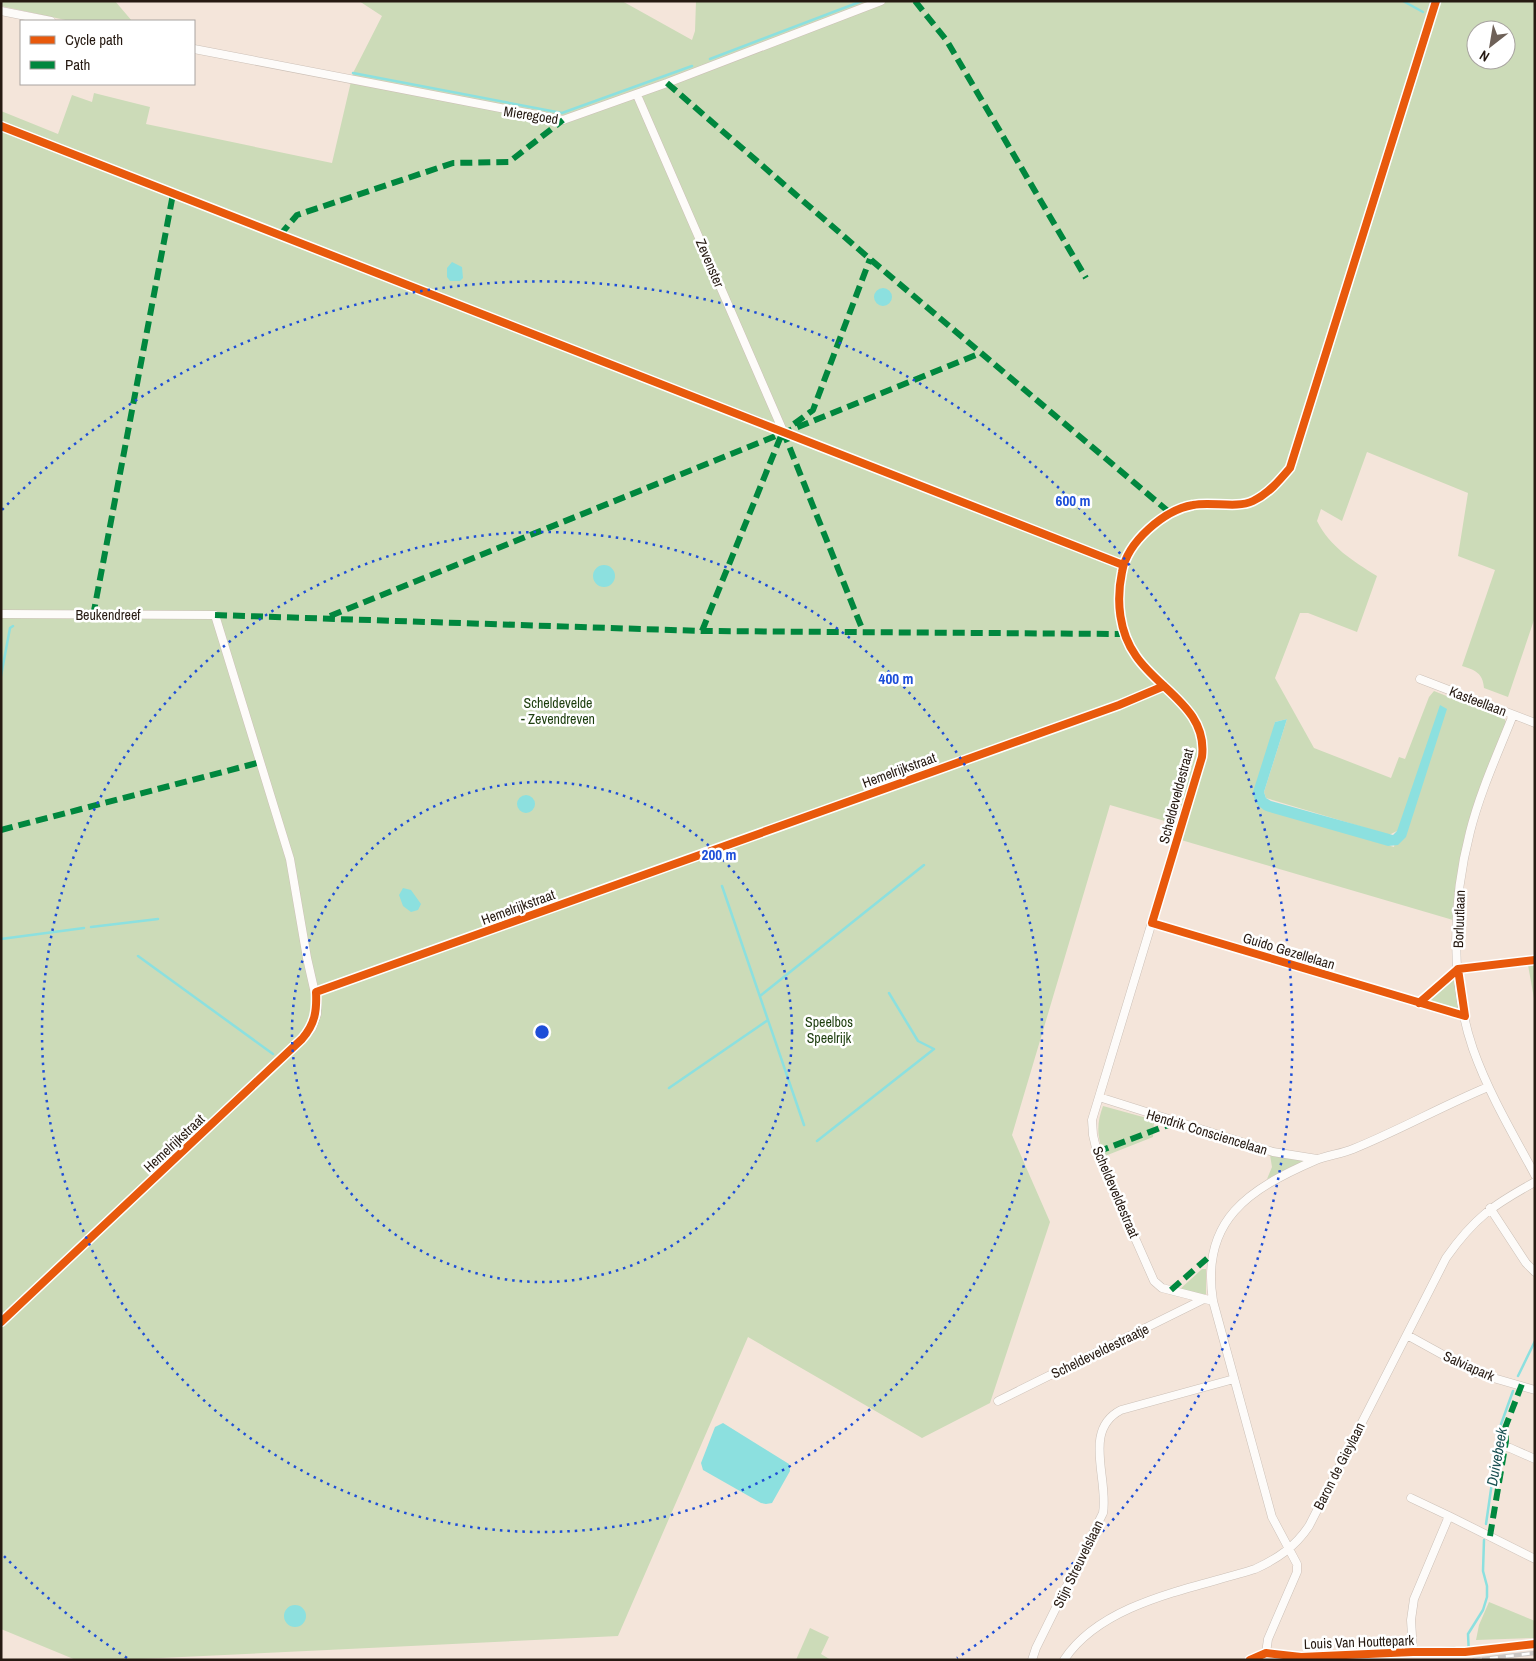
<svg xmlns="http://www.w3.org/2000/svg" width="1536" height="1661" font-family="'Archivo Narrow',sans-serif">
	<rect width="100%" height="100%" fill="#f4e5da"/>
	<!-- green -->
	<path fill="#ccdbb8" fill-rule="evenodd" d="M1,1H115L132,21H70L1,6Z
		M359,1H622L692,40L695,31L696,1H1535V617L1508,697L1484,688C1483,673 1475,670 1462,666L1495,570L1458,556L1468,493L1367,452L1342,521L1321,509L1317,521C1330,547 1353,561 1377,576L1357,632L1308,613H1300L1275,678L1314,748L1391,778L1399,757L1405,759L1429,697L1434,691L1454,699L1455,696L1502,714L1506,722L1465,835L1453,920L1171,837L1175,824L1110,805L1012,1135L1050,1222L990,1403L922,1438L748,1337L618,1636L119,1660H76L1,1629V111L58,134L72,95L92,102L94,93L150,107L146,124L332,163L353,73L382,16ZM1476,30H1506V60H1476ZM1287,719L1264,792L1266,798L1389,835L1397,831L1394,847L1261,808L1275,722Z
		M1535,963V1004L1528,965Z
		M1452,980L1456,981L1459,1009L1457,1010L1429,1002L1428,998Z
		M1103,1106L1154,1120L1153,1137L1105,1156C1097,1138 1096,1125 1103,1106Z
		M1270,1155L1303,1159L1305,1161L1267,1179L1272,1167Z
		M1202,1269H1206V1294L1203,1296L1179,1290Z
		M1489,1602L1535,1621V1638L1476,1640L1479,1625Z
		M810,1628L829,1637L821,1654L831,1660H796Z"/>
	<!-- water -->
	<path fill="#8ce0df" d="M452,262L462,267L463,278L460,281H450L447,277V268Z
		M874 297a9 9 0 1 1 18 0a9 9 0 1 1-18 0Z
		M593 576a11 11 0 1 1 22 0a11 11 0 1 1-22 0Z
		M1440,705L1447,709L1406,837L1398,845L1388,846L1266,811C1258,807 1254,801 1253,792L1275,722L1287,719L1264,792L1266,798L1271,801L1393,835L1397,831Z
		M517 804a9 9 0 1 1 18 0a9 9 0 1 1-18 0Z
		M403,888L411,890L421,904L418,910L411,912L403,906L399,895Z
		M723,1423L789,1464L790,1471L772,1503L766,1504L761,1503L703,1470L701,1463L715,1427Z
		M284 1616a11 11 0 1 1 22 0a11 11 0 1 1-22 0Z"/>
	<g fill="none" stroke-linecap="round" stroke-linejoin="round">
		<!-- stream -->
		<path stroke="#8ce0df" stroke-width="2.5" d="M1403,1L1423,12
			M710,59L862,1
			M353,73L562,113L692,66
			M1,676L10,628L13,626
			M722,886L804,1125
			M91,927L158,919
			M1,939L84,928
			M138,956L273,1054
			M760,996L924,865
			M669,1088L768,1020
			M817,1141L934,1049L918,1041L889,993
			M1518,1376L1535,1341
			M1486,1524L1500,1427L1513,1391
			M1469,1655L1468,1634L1483,1610L1487,1597V1586L1483,1571L1484,1540"/>
		<!-- street casing -->
		<g stroke="#ccc0b7" stroke-width="9">
			<path id="street" d="M1,11L51,21
				M194,49L563,120L667,83L881,1
				M637,95L783,431
				M739,414L783,431
				M1,614L215,615L290,859L307,958L317,1002V1014L312,1028L302,1039L1,1322
				M1420,679L1535,723
				M1513,715C1498,753 1480,792 1470,832C1452,901 1450,982 1473,1049C1489,1094 1513,1134 1535,1175
				M1152,923L1465,1016
				M316,992L1119,705L1164,686C1186,703 1206,727 1202,757L1092,1120L1093,1135L1097,1152L1154,1281L1162,1288L1213,1301
				M1419,1003L1458,969L1535,960
				M1099,1097L1273,1152L1317,1159
				M1490,1208L1526,1263L1535,1272
				M1407,1335L1476,1373L1535,1390
				M998,1401L1202,1300
				M1501,1446L1510,1448L1535,1459
				M1411,1498L1449,1516L1414,1599L1411,1620L1413,1652
				M1449,1516L1535,1559
				M1266,1653L1268,1639L1297,1572V1564L1272,1517L1213,1301C1200,1220 1249,1189 1316,1160C1328,1155 1341,1154 1353,1149C1398,1131 1442,1106 1488,1087
				M1032,1660L1036,1648L1103,1513C1109,1479 1082,1430 1121,1410L1234,1379
				M1064,1660C1102,1602 1192,1589 1255,1569C1277,1559 1295,1547 1309,1526L1446,1258C1474,1218 1493,1205 1535,1182
				M1250,1660L1266,1653L1301,1657L1454,1651"/>
		</g>
		<!-- street -->
		<use href="#street" stroke="#fdfbf9" stroke-width="8"/>
		<!-- rail casing -->
		<g stroke="#cbc7c4" stroke-width="4.5">
			<path id="rail" d="M1474,1660L1535,1653"/>
		</g>
		<!-- rail -->
		<use href="#rail" stroke="#fff" stroke-width="2.5" stroke-dasharray="8" stroke-linecap="butt"/>
		<!-- quiet -->
		<path stroke="#00873e" stroke-width="6" stroke-dasharray="12 6" stroke-linecap="butt" d="M915,1L947,41L1086,278
			M667,83L870,259L1169,512
			M280,235L297,215L453,163L509,162L563,120
			M794,424L813,410L870,259
			M783,431L863,631
			M215,615L702,631L1124,634
			M93,616L173,194
			M330,616L981,353
			M702,631L783,431
			M1,830L261,762
			M1097,1152L1176,1122
			M1171,1290L1211,1255
			M1490,1536L1506,1441L1505,1428L1522,1384"/>
		<!-- cycleway casing -->
		<g stroke="#fff" stroke-width="11">
			<path id="cycleway" d="M1436,1L1290,468C1279,481 1268,494 1253,501C1236,509 1211,501 1193,505C1164,510 1127,542 1122,572C1116,601 1119,632 1136,656C1159,690 1208,709 1202,757L1152,923L1465,1016L1458,969
				M1,126L1123,565
				M1419,1003L1458,969L1535,960
				M1,1322L302,1039C315,1024 317,1011 316,992L1119,705L1164,686
				M1250,1660L1266,1653L1301,1657L1413,1652H1465L1535,1644"/>
		</g>
		<!-- cycleway -->
		<use href="#cycleway" stroke="#e8590c" stroke-width="8"/>
	</g>
	<!-- distance rings -->
	<g fill="none" stroke="#1d4ed8" stroke-width="2.5" stroke-dasharray="2.5 5">
		<circle cx="542" cy="1032" r="250"/>
		<circle cx="542" cy="1032" r="500"/>
		<path d="M127 1658A751 751 0 0 1 2 1554M2 510A751 751 0 1 1 957 1658"/>
	</g>
	<g text-anchor="middle" stroke-width="5" stroke-linejoin="round" paint-order="stroke">
		<!-- street labels -->
		<g font-size="14" fill="#261a12" stroke="#fff">
			<text transform="translate(531 115) rotate(9)" y="5">Mieregoed</text>
			<text transform="translate(710 263) rotate(67)" y="5">Zevenster</text>
			<text x="108" y="620">Beukendreef</text>
			<text transform="translate(1478 701) rotate(21)" y="5">Kasteellaan</text>
			<text transform="translate(899 770) rotate(-20)" y="5">Hemelrijkstraat</text>
			<text transform="translate(1176 796) rotate(-75)" y="5">Scheldeveldestraat</text>
			<text transform="translate(518 907) rotate(-20)" y="5">Hemelrijkstraat</text>
			<text transform="translate(1459 919) rotate(-88)" y="5">Borluutlaan</text>
			<text transform="translate(1289 951) rotate(17)" y="5">Guido Gezellelaan</text>
			<text transform="translate(1207 1132) rotate(17)" y="5">Hendrik Consciencelaan</text>
			<text transform="translate(174 1143) rotate(-43)" y="5">Hemelrijkstraat</text>
			<text transform="translate(1116 1192) rotate(67)" y="5">Scheldeveldestraat</text>
			<text transform="translate(1100 1351) rotate(-26)" y="5">Scheldeveldestraatje</text>
			<text transform="translate(1469 1366) rotate(24)" y="5">Salviapark</text>
			<text transform="translate(1339 1466) rotate(-63)" y="5">Baron de Gieylaan</text>
			<text transform="translate(1078 1564) rotate(-64)" y="5">Stijn Streuvelslaan</text>
			<text transform="translate(1359 1642) rotate(-2)" y="5">Louis Van Houttepark</text>
		</g>
		<!-- park labels -->
		<g font-size="14" fill="#1d3e0e" stroke="#fff">
			<text x="558" y="708">Scheldevelde<tspan x="558" dy="16">- Zevendreven</tspan></text>
			<text x="829" y="1027">Speelbos<tspan x="829" dy="16">Speelrijk</tspan></text>
		</g>
		<!-- water labels -->
		<g font-size="15" font-style="italic" fill="#1a5153" stroke="#fff">
			<text transform="translate(1497 1457) rotate(-80)" y="5">Duivebeek</text>
		</g>
	</g>
	<circle cx="542" cy="1032" r="8" fill="#1d4ed8" stroke="#fff" stroke-width="2.5"/>
	<g font-size="15" text-anchor="middle" font-weight="bold" fill="#1d4ed8" stroke="#fff" stroke-width="5" stroke-linejoin="round" paint-order="stroke">
		<text x="1073" y="506">600 m</text>
		<text x="896" y="684">400 m</text>
		<text x="719" y="860">200 m</text>
	</g>
	<!-- border -->
	<rect width="1536" height="1661" fill="none" stroke="#261a12" stroke-width="5"/>
	<!-- legend -->
	<rect x="20" y="20" width="175" height="65" fill="#ffffff" stroke="#a8a3a0"/>
	<rect x="30" y="36" width="25" height="8" fill="#e8590c" stroke="#a8a3a0"/>
	<text x="65" y="45" font-size="15" fill="#261a12">Cycle path</text>
	<rect x="30" y="61" width="25" height="8" fill="#00873e" stroke="#a8a3a0"/>
	<text x="65" y="70" font-size="15" fill="#261a12">Path</text>
	<!-- north arrow -->
	<g transform="translate(1491 45) rotate(211)"><circle r="24" fill="#ffffff" stroke="#a8a3a0"/>
	<path d="M0-4L9 19L0 12L-9 19Z" fill="#6e6158"/>
	<text y="-8" font-size="14" font-weight="bold" text-anchor="middle" fill="#261a12">N</text>
	</g>
</svg>
